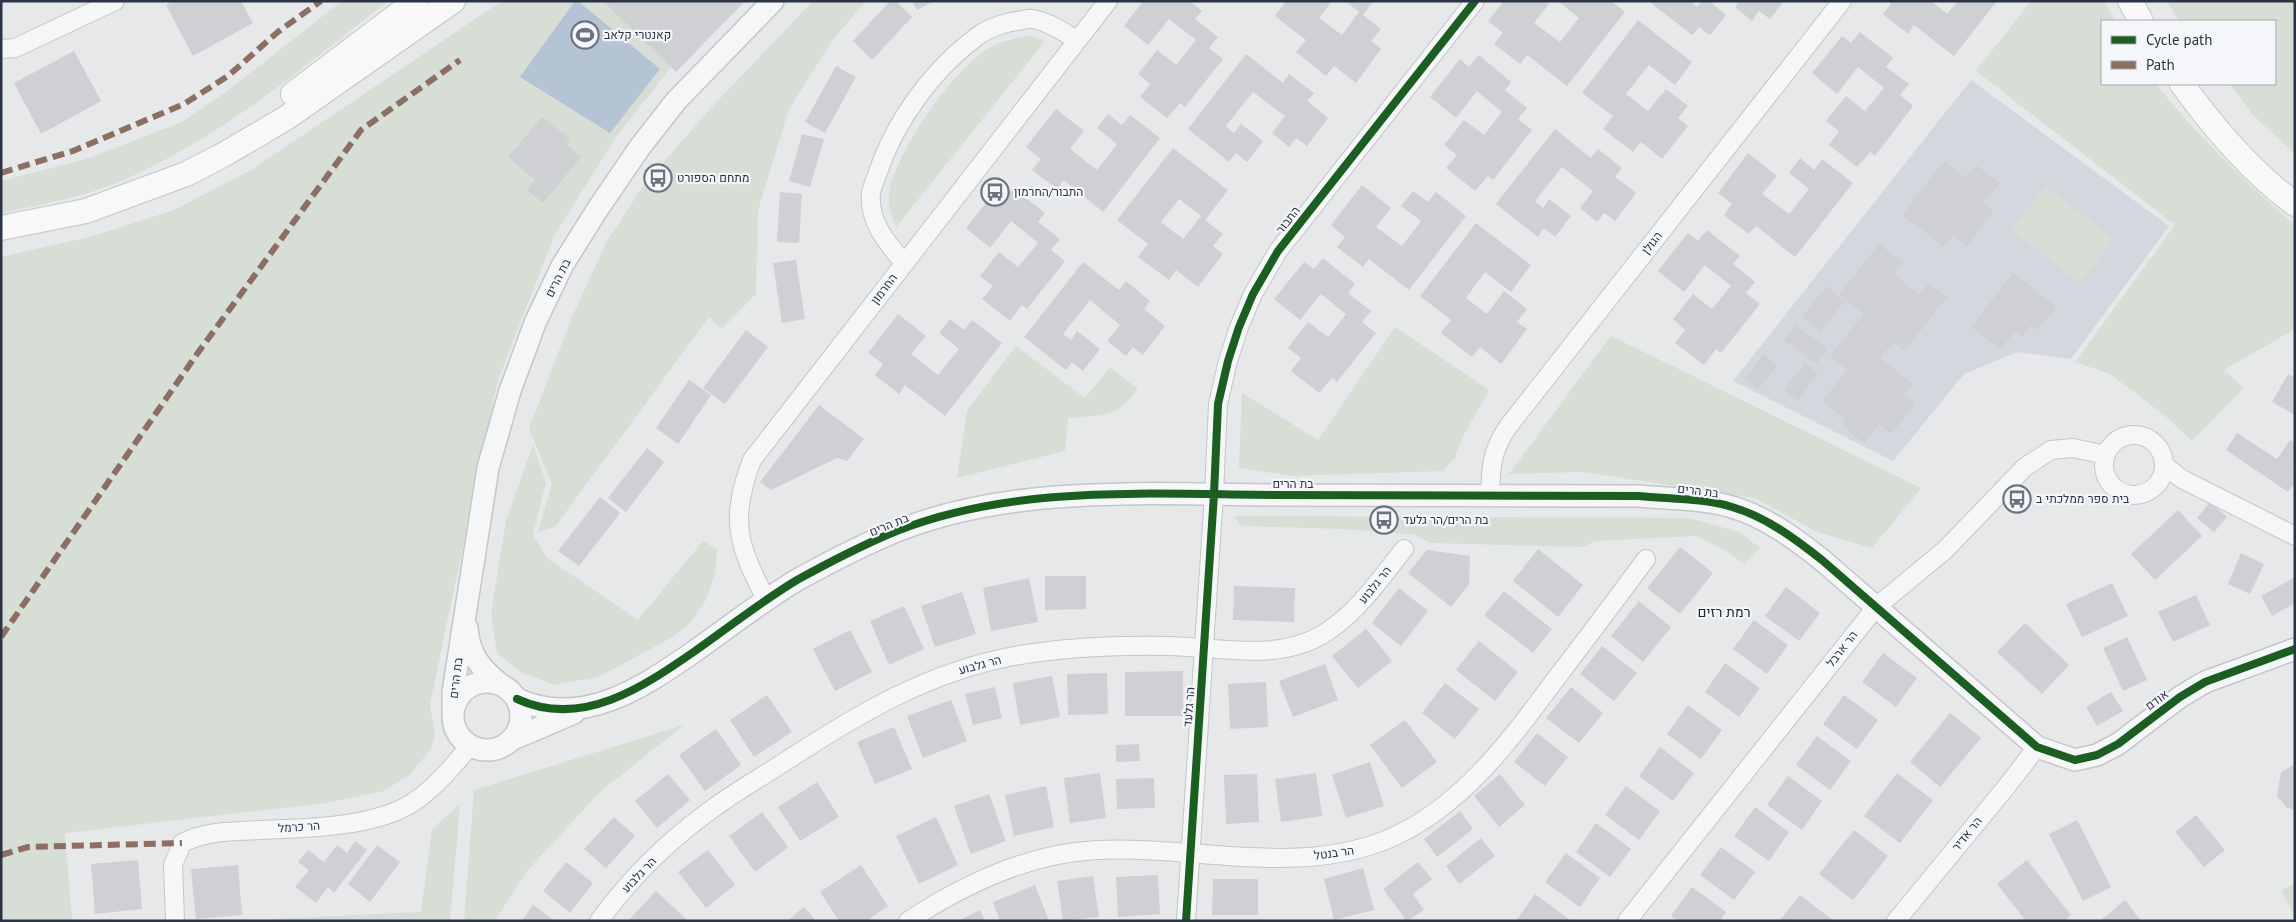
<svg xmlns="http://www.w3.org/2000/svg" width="2296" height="922" font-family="'PT Sans',Heebo,sans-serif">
	<rect width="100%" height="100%" fill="#e6e8ea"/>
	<!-- built -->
	<path fill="#d4d7dd" d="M1971,80L2169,226L2071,359L2017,352L1964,374L1893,461L1733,381Z"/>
	<!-- green -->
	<path fill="#d6ded6" d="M342,1H388C305,66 223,136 126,179C86,197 43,204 1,213V181L86,159L180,123L226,92Z
		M502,1H744L672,66L616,137L554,236L498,380L430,704L435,736L431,749L409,775L384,791L326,803L65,833L72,921H1V257L93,236L174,210L251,170Z
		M813,1H866L834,38L789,109L758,210L756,294L722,329L709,317L555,527L538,532L552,484L529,429L572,317L606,243L645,183L711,108Z
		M2031,1H2104L2115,21H2102V84H2156C2197,136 2245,182 2295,225V329L2224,370L2244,388L2192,441L2164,415L2110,374L2075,362L2175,225L1976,71Z
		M2167,1H2295V154L2253,115L2230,84H2275V21H2179Z
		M1030,36L1045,41L896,227C892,217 887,204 889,193C897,150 954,66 993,46C1005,40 1018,38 1030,36Z
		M2046,186L2114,239L2080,283L2011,229Z
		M1395,327L1489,390L1461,440L1455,458L1443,471L1293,476L1239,468L1242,393L1318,440Z
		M1611,336L1921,488L1872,548L1817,532L1755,498L1583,472L1509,474Z
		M1016,346L1085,398L1110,367L1138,389C1114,420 1104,414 1068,418L1065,451L957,478L967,411Z
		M533,445L546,482L533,535L547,558L638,620L703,541L717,549L715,574L706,600L690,623L671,638L598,677L554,685L523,673L497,653L491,614L506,521Z
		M1234,516L1689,518L1739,532L1760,548L1744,564L1725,550L1696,536L1595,541L1583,547L1430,543L1416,535L1342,529L1242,526Z
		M684,725L600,792L526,872L495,921H464L474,790Z
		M460,804L450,921H273V919L421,912L432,829Z
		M2295,883V917L2281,891Z"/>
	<!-- water -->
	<path fill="#b4c4d5" d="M575,1H578L660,69L610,133L520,77Z"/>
	<!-- building -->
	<path fill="#ced0d3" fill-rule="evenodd" d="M173,1H241L253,23L193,56L166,5Z
		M603,1H745L676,72Z
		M890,1H896L912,17L872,60L853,41Z
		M912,1H934L917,10Z
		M1143,1H1190L1202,11L1195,19L1218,37L1209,48L1223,59L1185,107L1180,103L1167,118L1140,97L1150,84L1138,74L1157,50L1176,65L1196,40L1169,19L1148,45L1124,26Z
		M1286,1H1332L1319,18L1342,35L1359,12L1345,1H1374L1363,15L1381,29L1371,41L1381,49L1356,83L1334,66L1326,76L1296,52L1306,40L1275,16Z
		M1504,1H1545L1549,4L1534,23L1560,42L1579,18L1558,1H1611L1625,12L1567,86L1527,55L1520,64L1494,44L1503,33L1488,21Z
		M1652,1H1691L1697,7L1702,1H1709L1726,15L1710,35L1699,27L1692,35L1651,3Z
		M1739,1H1784L1770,19L1759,11L1752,21L1735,7Z
		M1888,1H1931L1947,14L1958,1H1997L1954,56L1914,25L1908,34L1883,14L1891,4Z
		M1638,20L1692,62L1675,85L1649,65L1626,94L1648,111L1666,89L1688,106L1678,118L1688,126L1662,159L1641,142L1633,152L1603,129L1613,116L1582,93Z
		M1860,32L1893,58L1886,67L1909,84L1900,95L1913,106L1875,156L1870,152L1857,167L1829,145L1839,131L1826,121L1846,96L1865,111L1884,88L1858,67L1837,94L1812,73L1842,36L1851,43Z
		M74,51L101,101L41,134L14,83Z
		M1246,54L1283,83L1289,74L1314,93L1307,101L1328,118L1307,146L1296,138L1289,147L1272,133L1285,116L1253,92L1226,126L1234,133L1241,124L1263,141L1247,162L1236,153L1229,162L1188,129Z
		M1479,55L1511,82L1505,90L1527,108L1518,119L1532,130L1493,180L1488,176L1475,191L1446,168L1457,155L1444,145L1464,120L1484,135L1502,112L1477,91L1456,118L1430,97L1460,59L1469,67Z
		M836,66L856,77L825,133L805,122Z
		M1056,109L1084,131L1070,149L1097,170L1117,144L1097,128L1108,114L1122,125L1130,115L1160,138L1103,212L1064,180L1057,189L1032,170L1041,159L1026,147Z
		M542,117L570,139L566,144L581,157L543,203L527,190L535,180L508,157Z
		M1555,129L1591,158L1598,149L1622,168L1615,177L1636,193L1615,221L1604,213L1597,222L1580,208L1593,191L1562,167L1535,201L1543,208L1549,199L1571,216L1555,237L1544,228L1538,237L1496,204Z
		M802,134L824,139L810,187L789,181Z
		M1173,148L1228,190L1205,220L1223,234L1213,246L1223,254L1198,287L1176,270L1169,280L1138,257L1148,244L1117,220ZM1179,199L1201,216L1183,239L1161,222Z
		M1748,153L1777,176L1762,194L1789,214L1809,189L1789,173L1800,158L1814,170L1822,159L1853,183L1795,257L1756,226L1749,234L1724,215L1732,204L1718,193Z
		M1944,161L1966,178L1976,165L2000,183L1983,203L1994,211L1967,246L1953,235L1944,247L1902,215Z
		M1362,185L1391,208L1376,227L1402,246L1421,221L1401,206L1413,191L1428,202L1436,192L1466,216L1409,290L1369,259L1363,267L1337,247L1345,237L1331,225Z
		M1013,188L1045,213L1038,222L1060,239L1051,250L1065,261L1027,309L1022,305L1010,321L982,299L993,286L980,276L999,252L1018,267L1038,243L1011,221L990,248L966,228L995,192L1004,199Z
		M780,192L802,194L799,243L777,242Z
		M1476,223L1531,265L1511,292L1485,272L1466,298L1487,314L1504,291L1527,309L1517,322L1527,329L1501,364L1480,347L1472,357L1441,333L1451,320L1420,296Z
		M1707,230L1740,256L1733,264L1755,282L1746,293L1760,304L1721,353L1716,349L1704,365L1675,343L1685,330L1673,319L1693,294L1712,309L1731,286L1705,265L1684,292L1658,271L1688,233L1698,241Z
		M1879,244L1903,263L1894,274L1919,295L1929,283L1947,297L1905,351L1893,342L1880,358L1913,384L1904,394L1916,403L1891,434L1879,424L1864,443L1842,426L1846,420L1822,401L1847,370L1830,356L1864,314L1839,294Z
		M1323,258L1355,284L1348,293L1371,311L1362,322L1376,333L1337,382L1332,378L1319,393L1291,371L1301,358L1288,348L1308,322L1328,337L1346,314L1321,294L1300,320L1274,299L1304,262L1314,269Z
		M796,260L805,319L782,323L773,263Z
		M1083,262L1119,290L1126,281L1150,301L1144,309L1165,326L1143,355L1133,347L1126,356L1107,341L1120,325L1090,300L1063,334L1071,340L1077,331L1100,349L1083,371L1072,362L1066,370L1024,337Z
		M2013,273L2056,307L2038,330L2031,325L2022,337L2015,331L2001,349L1971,327Z
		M1826,286L1845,301L1821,332L1802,317Z
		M898,314L926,336L911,354L938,375L959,349L939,333L950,319L964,330L972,320L1002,343L945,416L905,385L899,394L875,375L883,364L868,353Z
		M1795,325L1827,349L1816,364L1784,340Z
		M746,330L768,347L725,404L703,388Z
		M1764,354L1777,365L1758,390L1745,379Z
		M1805,363L1818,373L1798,400L1784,390Z
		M2288,374L2295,378V415L2272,402Z
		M689,380L711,395L678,444L656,428Z
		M819,405L864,439L847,461L837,458L771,490L760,482Z
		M2237,433L2277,459L2290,440L2295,443V466L2292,470L2295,471V482L2288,492L2226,450Z
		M647,448L664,462L626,512L608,498Z
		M600,497L620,513L579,566L558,551Z
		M2210,502L2227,517L2214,532L2197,518Z
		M2178,510L2202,536L2155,580L2131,554Z
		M1680,547L1713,573L1680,614L1647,588Z
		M1538,549L1583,585L1558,617L1513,581Z
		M1427,550L1470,556L1469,584L1451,607L1408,573Z
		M2241,553L2264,564L2250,594L2228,584Z
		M1045,576H1086V609L1045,610Z
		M2295,577V603L2272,616L2261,596Z
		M1029,578L1038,622L991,631L983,588Z
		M2112,583L2128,616L2082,637L2066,604Z
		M1234,586L1295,588L1294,622L1233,620Z
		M1786,587L1820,613L1799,641L1765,616Z
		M1399,588L1428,611L1401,646L1372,623Z
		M1504,591L1552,629L1533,653L1484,615Z
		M962,592L976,634L935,647L921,606Z
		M2196,595L2210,625L2173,642L2158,612Z
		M1639,601L1671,627L1643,662L1611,636Z
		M904,606L924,649L889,665L870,621Z
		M1754,620L1788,645L1767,674L1733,649Z
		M2025,623L2069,665L2042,694L1997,652Z
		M1366,629L1392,661L1358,688L1332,656Z
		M850,630L872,672L835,691L813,649Z
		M2127,637L2147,680L2123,691L2103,648Z
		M1479,641L1518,672L1495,701L1456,670Z
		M1602,646L1637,673L1614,701L1580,674Z
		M1883,653L1917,678L1896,707L1862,682Z
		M1725,663L1760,688L1739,717L1705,692Z
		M1325,664L1338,700L1293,717L1279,681Z
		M1183,671V716H1125V672Z
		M1107,673L1108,714L1068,715L1067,674Z
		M1052,676L1060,717L1020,725L1013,683Z
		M1266,682L1268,727L1230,729L1228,684Z
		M1445,683L1479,709L1455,739L1422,713Z
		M995,687L1002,718L973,725L965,694Z
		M1571,687L1603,713L1579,743L1546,718Z
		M2111,692L2123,711L2097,726L2086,707Z
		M767,695L792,732L754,757L730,720Z
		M1844,695L1878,720L1857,749L1823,724Z
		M951,700L967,741L923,758L907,716Z
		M1688,705L1722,730L1701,759L1667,734Z
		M1950,713L1981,738L1940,787L1910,762Z
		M1405,720L1437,762L1402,788L1370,745Z
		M894,727L912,769L875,784L857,742Z
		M716,729L741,765L705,791L679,755Z
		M1537,733L1568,757L1545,786L1514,762Z
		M1817,736L1851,761L1830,790L1796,765Z
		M1139,744L1140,761L1116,762V745Z
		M1660,747L1694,773L1673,801L1639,776Z
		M1370,762L1384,806L1346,818L1332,775Z
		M2293,765H2295V810L2286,807L2277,796L2281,772Z
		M1100,773L1106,818L1070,823L1064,778Z
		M1316,773L1322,816L1281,822L1275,779Z
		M1897,773L1933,800L1900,843L1864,816Z
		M668,774L690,800L657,828L635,801Z
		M1257,774L1259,822L1226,824L1224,775Z
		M1500,774L1525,805L1499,827L1474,796Z
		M1788,776L1822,801L1802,830L1767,805Z
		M1154,778L1155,808L1117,809L1116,779Z
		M817,782L839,817L800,841L778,807Z
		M1046,786L1054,827L1014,836L1005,795Z
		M1626,786L1660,811L1639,840L1605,815Z
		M989,794L1006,841L971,854L954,806Z
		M1755,807L1789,832L1769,861L1734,836Z
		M1460,811L1473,829L1437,857L1424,839Z
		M762,812L788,847L755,872L729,836Z
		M2196,815L2225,850L2204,867L2175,832Z
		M614,817L635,836L606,868L584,849Z
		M936,817L958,865L919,884L896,836Z
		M2077,820L2111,887L2083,901L2049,834Z
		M1596,823L1631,849L1610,877L1576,852Z
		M1854,830L1888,856L1853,900L1819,874Z
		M1481,838L1495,856L1459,884L1446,866Z
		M355,841L367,850L334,893L328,887L316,903L295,887L309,870L298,862L308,850L324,862L337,845L347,853Z
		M377,845L400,862L370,902L348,884Z
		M1721,847L1755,872L1734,900L1700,875Z
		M708,850L735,885L706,908L678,872Z
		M1566,853L1600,878L1580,907L1545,882Z
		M138,860L142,909L95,914L91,864Z
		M2027,860L2071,915L2064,921H2026L1997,884Z
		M566,862L593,883L570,913L543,891Z
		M1418,862L1432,879L1413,894L1424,910L1407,921L1383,889Z
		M238,865L242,915L196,919L191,869Z
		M861,865L888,906L866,921H839L820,892Z
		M1363,868L1374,910L1334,920L1324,879Z
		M1158,875L1160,914L1118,917L1116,877Z
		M1093,876L1099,917L1063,921L1057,881Z
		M1213,879H1258V915H1212Z
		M1035,885L1049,921H1000L993,902Z
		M1692,887L1726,912L1720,921H1678L1671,916Z
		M656,891L688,921H628Z
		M1535,894L1569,919L1568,921H1516Z
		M1800,895L1834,921H1779Z
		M2125,900L2141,921H2100Z
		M533,905L555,921H522Z
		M804,907L816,921H787Z
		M980,910L985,921H958Z"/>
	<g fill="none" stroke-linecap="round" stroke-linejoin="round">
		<!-- minor casing -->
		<g stroke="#c4c6c8" stroke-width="20">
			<path id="minor" d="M1,49L15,48L115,1
				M904,263C887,243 868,221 871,193C872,187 875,180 877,175C895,120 935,66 982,33C992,27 1007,22 1018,21C1023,20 1028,18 1033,19C1049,22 1063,32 1077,40
				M2104 465a30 30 0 1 1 60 0a30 30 0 1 1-60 0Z
				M2165,466L2182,479L2295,536
				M1490,496C1491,467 1491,453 1507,428L1842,1
				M767,601C738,546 729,520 752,460L1108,1
				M175,921L173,865L182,843C209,830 231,832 260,830C302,828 349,828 389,814C423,803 448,772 470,746
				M599,921C629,880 667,842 708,812C733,793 760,778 786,761C858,714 928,672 1014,656C1065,647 1117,645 1168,646C1221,647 1281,663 1328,631C1359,610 1381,578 1404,549
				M908,921C963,885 1030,853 1097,850C1196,845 1302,879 1395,836C1466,803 1513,736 1558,676C1588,637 1617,598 1646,559
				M1186,921L1214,494L1218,404L1228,361L1239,327L1253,294L1278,251L1475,1
				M1627,921L1876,607L1945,550L2025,467L2051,450L2073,448L2106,455
				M1896,921L2007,786L2037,747"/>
		</g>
		<!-- tertiary casing -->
		<g stroke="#c4c6c8" stroke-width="24">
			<path id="tertiary" d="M467,628C469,655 481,669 501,685
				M453 716a34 34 0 1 1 68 0a34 34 0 1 1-68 0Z
				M517,699C582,729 643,687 695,651C729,627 762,601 797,580C826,564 857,548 887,535C1007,484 1145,494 1273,495C1395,495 1517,496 1639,496C1669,499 1703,498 1732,507C1766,517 1794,538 1822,560L2037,747L2075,760L2097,755L2118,744L2180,697L2205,682L2295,649
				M453,711V692L488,468L510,391L535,323L562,266L597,210L640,147L676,101L773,1
				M513,739L574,713"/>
		</g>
		<!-- secondary casing -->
		<g stroke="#c4c6c8" stroke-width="26">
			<path id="secondary" d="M2130,1L2141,21
				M2182,84C2213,127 2251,172 2295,204
				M293,94L416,1
				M1,228L86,211L186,174L223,155L286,118L453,1"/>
		</g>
		<!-- minor -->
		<use href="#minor" stroke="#f5f6f7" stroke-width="18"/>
		<!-- tertiary -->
		<use href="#tertiary" stroke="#f5f6f7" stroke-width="21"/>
		<!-- secondary -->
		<use href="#secondary" stroke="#f8f8f8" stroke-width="24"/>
		<!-- quiet -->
		<path stroke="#8d6e63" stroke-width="6" stroke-dasharray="12 6" stroke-linecap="butt" d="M1,173L73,151L184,104L228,76L279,31L321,1
			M1,637L197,354L361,130L460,60
			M1,855L28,847L182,843"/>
		<!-- cycleway casing -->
		<g stroke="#f4f6f9" stroke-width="11">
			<path id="cycleway" d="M517,699C582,729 643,687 695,651C729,627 762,601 797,580C826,564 857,548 887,535C1007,484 1145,494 1273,495C1395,495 1517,496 1639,496C1669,499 1703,498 1732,507C1766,517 1794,538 1822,560L2037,747L2075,760L2097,755L2118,744L2180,697L2205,682L2295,649
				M1186,921L1214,494L1218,404L1228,361L1239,327L1253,294L1278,251L1475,1"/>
		</g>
		<!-- cycleway -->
		<use href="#cycleway" stroke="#1b5e20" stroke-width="8"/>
	</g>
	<!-- icons -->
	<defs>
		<g id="stadium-ring" transform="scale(1.4375)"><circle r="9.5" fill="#f4f6f9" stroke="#6c737f" stroke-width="1.5"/><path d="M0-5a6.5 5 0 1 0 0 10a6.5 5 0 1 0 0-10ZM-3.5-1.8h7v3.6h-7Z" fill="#6c737f"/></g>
		<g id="bus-ring" transform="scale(1.4375)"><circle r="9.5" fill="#f4f6f9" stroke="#6c737f" stroke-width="1.5"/><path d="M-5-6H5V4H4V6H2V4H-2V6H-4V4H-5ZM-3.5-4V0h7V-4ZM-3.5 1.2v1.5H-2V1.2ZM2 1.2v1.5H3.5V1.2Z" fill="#6c737f"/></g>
	</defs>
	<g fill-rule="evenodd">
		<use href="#stadium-ring" x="585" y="35"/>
		<use href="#bus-ring" x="658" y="178"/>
		<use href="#bus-ring" x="995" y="192"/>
		<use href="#bus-ring" x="2017" y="499"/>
		<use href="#bus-ring" x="1384" y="520"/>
	</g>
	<g text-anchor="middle" stroke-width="4.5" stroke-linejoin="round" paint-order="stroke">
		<!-- poi labels -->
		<g font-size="12" fill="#2b3445" stroke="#f4f6f9" text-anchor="start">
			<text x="604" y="39">קאנטרי קלאב</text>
			<text x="677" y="182">מתחם הספורט</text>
			<text x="1014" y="196">התבור/החרמון</text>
			<text x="2036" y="503">בית ספר ממלכתי ב</text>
			<text x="1403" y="524">בת הרים/הר גלעד</text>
		</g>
		<!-- street labels -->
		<g font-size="12" fill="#2b3445" stroke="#f4f6f9">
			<text transform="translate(1288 220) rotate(-52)" y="4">התבור</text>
			<text transform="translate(1652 243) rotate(-52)" y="4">הגולן</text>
			<text transform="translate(558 278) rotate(-63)" y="4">בת הרים</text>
			<text transform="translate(884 289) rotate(-53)" y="4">החרמון</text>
			<text x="1293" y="488">בת הרים</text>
			<text transform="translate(1698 491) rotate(7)" y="4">בת הרים</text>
			<text transform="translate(889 525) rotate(-22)" y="4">בת הרים</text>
			<text transform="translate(1375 585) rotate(-51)" y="4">הר גלבוע</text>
			<text transform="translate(1842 649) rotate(-52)" y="4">הר ארבל</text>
			<text transform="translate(980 665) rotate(-15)" y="4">הר גלבוע</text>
			<text transform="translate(456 678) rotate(-83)" y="4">בת הרים</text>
			<text transform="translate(2157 700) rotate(-37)" y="4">אודם</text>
			<text transform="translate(1189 707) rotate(-86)" y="4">הר גלעד</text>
			<text transform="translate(299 827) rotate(-4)" y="4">הר כרמל</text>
			<text transform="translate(1967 834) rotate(-51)" y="4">הר אדיר</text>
			<text transform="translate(1334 853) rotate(-8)" y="4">הר בנטל</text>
			<text transform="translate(639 875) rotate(-46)" y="4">הר גלבוע</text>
		</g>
		<!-- neighbourhood labels -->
		<g font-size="14" fill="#1d2536" stroke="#f4f6f9">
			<text x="1724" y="617">רמת רזים</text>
		</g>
	</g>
	<!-- border -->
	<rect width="2296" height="922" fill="none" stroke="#2b3445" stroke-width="5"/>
	<!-- legend -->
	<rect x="2101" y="20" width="175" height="65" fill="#f4f6f9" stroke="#a4a8b1"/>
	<rect x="2111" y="36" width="25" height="8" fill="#1b5e20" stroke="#a4a8b1"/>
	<text x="2146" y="45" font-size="15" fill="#2b3445">Cycle path</text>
	<rect x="2111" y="61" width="25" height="8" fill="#8d6e63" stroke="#a4a8b1"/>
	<text x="2146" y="70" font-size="15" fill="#2b3445">Path</text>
</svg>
